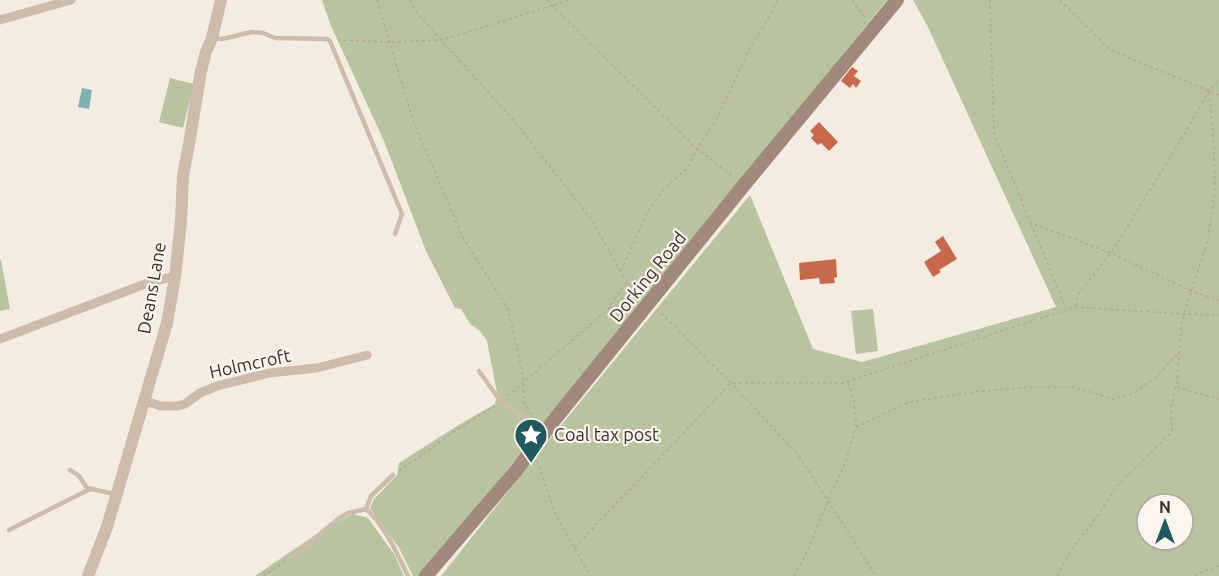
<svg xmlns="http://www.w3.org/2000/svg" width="1219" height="576" font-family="Ubuntu,sans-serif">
	<rect width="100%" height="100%" fill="#f4ebe1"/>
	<!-- green -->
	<path fill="#b8c4a0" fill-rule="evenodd" d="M322,0H887L538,431L423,576H413L399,548L370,508L374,499L397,475L399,463L457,426L495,404L497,393L487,341L479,330L471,325L461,309L455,308L426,251L384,141L331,26Z
		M913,0H1219V576H441L549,440L750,195L813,349L862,362L1056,307L927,25ZM1147,504H1183V540H1147Z
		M170,78L194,84L183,128L159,122Z
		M0,260H1L10,309L0,311Z
		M873,309L878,351L856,354L851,311Z
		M353,514L368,518L394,554L404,576H255L327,527Z"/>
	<!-- water -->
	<path fill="#7fb0b2" d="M82,88L92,90L89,109L78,107Z"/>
	<!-- building -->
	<path fill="#c8694b" d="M852,67L858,71L854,76L861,81L856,88L853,84L850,88L841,81Z
		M819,122L838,142L829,151L821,143L818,145L811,138L814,135L810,131Z
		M943,236L957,259L939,270L941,272L933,277L924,262L941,251L935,242Z
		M836,259L837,277L834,278L835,283L820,284L819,278L800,280L799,263Z"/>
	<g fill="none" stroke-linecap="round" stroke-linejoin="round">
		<!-- path -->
		<path stroke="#b9a596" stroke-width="1.5" stroke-dasharray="3 3" stroke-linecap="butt" d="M377,0L413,120L463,238L508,309L523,375L524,403L533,416
			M410,0L417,13L514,121L591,219L621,272L627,281L641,293
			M547,0L697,149L735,178
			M852,0L866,19
			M990,0L994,134L1031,223L1111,253L1191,291L1219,300
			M1060,0L1110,50L1219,95
			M338,40L390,42L442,40L570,0
			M1031,224L1066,308
			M621,271L648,211L663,190L687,168L697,149L718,117L750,47L764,26L778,0
			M1075,306L1079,293L1111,253L1181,140L1209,91L1219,79
			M657,309L731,383L800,457L876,576
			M1177,387L1219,399
			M508,396L608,309L627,281
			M856,427L910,402L974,392L1031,387H1074L1113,399L1134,393L1159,374L1178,353
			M537,461L555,513L590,576
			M399,471L455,431L494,406
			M575,547L731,383H843L1075,307L1183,314L1219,315
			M263,576L287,560
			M794,576L805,556L828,500L845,464L856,427L854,400L848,382
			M1057,576L1074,546L1091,525L1117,486L1172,432L1171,409L1177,381L1182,320L1208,240L1215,189L1214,145L1209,91
			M1194,576L1206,570L1219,566"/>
		<!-- service -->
		<path stroke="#cdbbac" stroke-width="4.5" d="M214,38L222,39L252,32L263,33L275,38L327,39L330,41L402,214L395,234
			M479,371L501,402L543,432
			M70,470L79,476L87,488L114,494
			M366,509C385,525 397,554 408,576
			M366,509L371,496L393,475
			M9,530L90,489
			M294,556L338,519L348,513L366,509"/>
		<!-- minor -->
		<path stroke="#cdbbac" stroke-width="9" d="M0,20L71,0
			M0,339L153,281L162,279L175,277
			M145,401L161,406H178L185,404L200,393L217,386L269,373L317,368L367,355"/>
		<!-- tertiary -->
		<path stroke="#cdbbac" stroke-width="12" d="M88,576L107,527L167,323L175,277L181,221L183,176L189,144L201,71L206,52L212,38L221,0"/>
		<!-- secondary -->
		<path stroke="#a18a7d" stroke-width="14" d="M426,576L515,472L555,419L744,185L897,0"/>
	</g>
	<!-- icons -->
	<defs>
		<g id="sight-pin" transform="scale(1.725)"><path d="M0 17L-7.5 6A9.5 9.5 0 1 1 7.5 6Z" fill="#1f5a5e" stroke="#fbf5ee"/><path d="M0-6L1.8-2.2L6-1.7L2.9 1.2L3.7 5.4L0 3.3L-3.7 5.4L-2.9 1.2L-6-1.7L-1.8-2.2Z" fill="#fff"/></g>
	</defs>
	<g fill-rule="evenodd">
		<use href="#sight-pin" x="531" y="435"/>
	</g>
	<g text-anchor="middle" stroke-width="4.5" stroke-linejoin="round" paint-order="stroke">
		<!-- street labels -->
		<g font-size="18" fill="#3b302b" stroke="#fbf5ee">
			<text transform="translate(648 277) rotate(-51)" y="6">Dorking Road</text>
			<text transform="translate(152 288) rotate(-80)" y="6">Deans Lane</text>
			<text transform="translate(250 364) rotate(-12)" y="6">Holmcroft</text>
		</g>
		<!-- poi labels -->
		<g font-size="18" fill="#3b302b" stroke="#fbf5ee" text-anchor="start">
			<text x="554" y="441">Coal tax post</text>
		</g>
	</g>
	<!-- north arrow -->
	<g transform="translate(1165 522)"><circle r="28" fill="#fbf5ee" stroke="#aea6a0" stroke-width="1.5"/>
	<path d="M0-4.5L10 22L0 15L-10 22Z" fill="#1f5a5e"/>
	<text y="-9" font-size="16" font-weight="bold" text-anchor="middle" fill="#3b302b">N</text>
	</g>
</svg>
